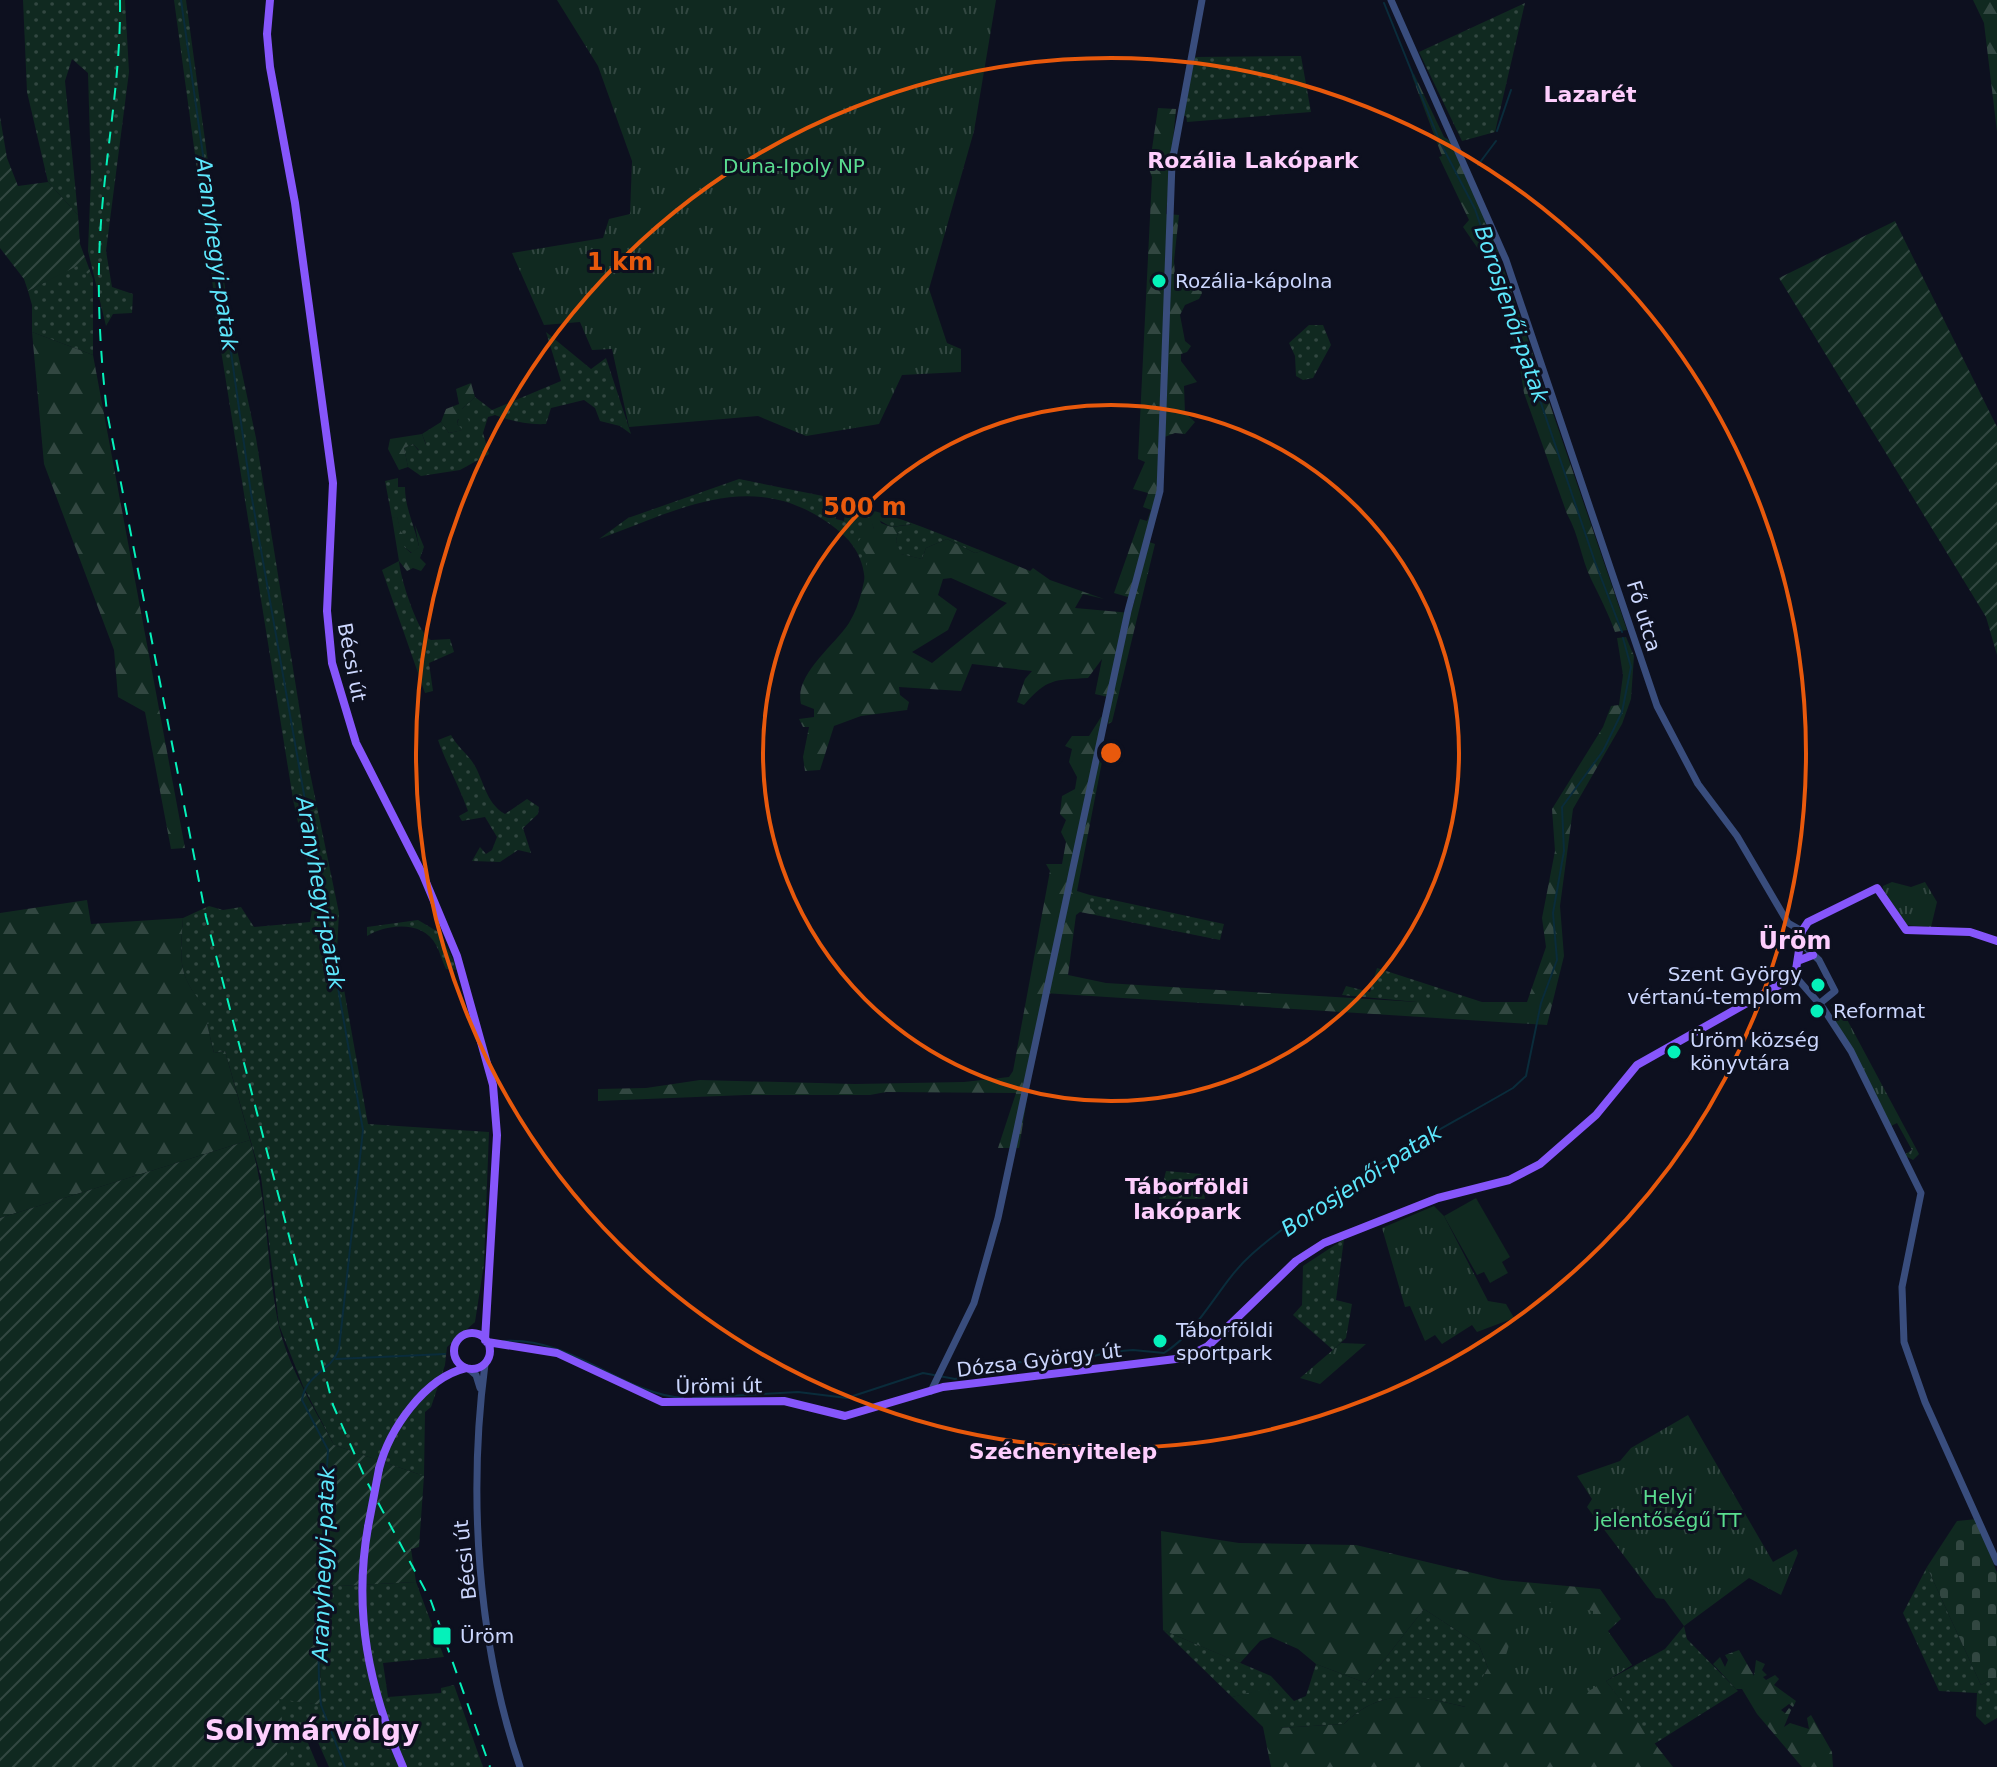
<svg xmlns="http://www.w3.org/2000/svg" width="1997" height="1767" font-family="'DejaVu Sans',sans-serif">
	<defs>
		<pattern id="grass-dots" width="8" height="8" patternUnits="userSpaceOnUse" patternTransform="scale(2)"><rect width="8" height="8" fill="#102920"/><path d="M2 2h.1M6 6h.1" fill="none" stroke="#324741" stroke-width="1.8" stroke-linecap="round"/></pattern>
		<pattern id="forest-firs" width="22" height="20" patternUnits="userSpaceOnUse" patternTransform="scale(2)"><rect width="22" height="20" fill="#102920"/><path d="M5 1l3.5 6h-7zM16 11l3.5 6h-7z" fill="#324741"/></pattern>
		<pattern id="cemetery-stones" width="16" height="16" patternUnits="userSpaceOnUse" patternTransform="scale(2)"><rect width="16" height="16" fill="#102920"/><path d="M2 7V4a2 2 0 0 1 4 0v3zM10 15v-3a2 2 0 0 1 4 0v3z" fill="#324741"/></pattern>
		<pattern id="park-tufts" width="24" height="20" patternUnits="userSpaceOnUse" patternTransform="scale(2)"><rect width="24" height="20" fill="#102920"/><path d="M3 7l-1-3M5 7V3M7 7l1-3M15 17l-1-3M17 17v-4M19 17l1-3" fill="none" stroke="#324741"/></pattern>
		<pattern id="garden-furrows" width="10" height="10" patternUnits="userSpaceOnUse" patternTransform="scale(2)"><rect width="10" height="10" fill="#102920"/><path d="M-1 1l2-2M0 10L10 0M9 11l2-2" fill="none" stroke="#324741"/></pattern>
	</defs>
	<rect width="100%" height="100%" fill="#0d101f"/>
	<!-- grass -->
	<path fill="url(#grass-dots)" d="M23,0H125L129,72L106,251L112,287L133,294L132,313L113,314L106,326L88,251L91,175L88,73L72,59L65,81L78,215L48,182L27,92Z
		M174,0H186L227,302H215Z
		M1525,3L1495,132L1462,141L1419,52Z
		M1301,56L1311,112L1187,122L1186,116H1182L1195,57Z
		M79,264L93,279V355L32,332V305L28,291Z
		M229,312L256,438L309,768L339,913L337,950L368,1124L489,1132L484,1264L475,1322L447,1347L445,1365L431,1407L425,1412L424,1476L334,1445L303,1386L279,1325L261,1177L225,1051L214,1053L207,1024L213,1018C179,977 179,970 183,918L209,906L223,910L241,907L254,927L310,922L314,897L293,799L215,313Z
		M1309,325H1323L1331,345L1313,378L1303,380L1296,376L1295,356L1289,343Z
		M546,332L591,369L606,358L631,434L620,426L600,421L595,408L584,400L551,408L546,424C527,425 511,421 495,415L488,417L483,433L489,454L460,470L421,476L408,467L404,448L413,444L418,450L426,444L422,434L441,422L449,433L462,430L457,424L462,409L475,397L492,410L561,381Z
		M398,478V487H405C405,509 415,526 419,547L412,553L404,547L397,517L392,518L385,481Z
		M739,479L843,500L834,509L836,519L844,521L846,505C894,513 937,533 982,551L975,553L947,539L926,548L922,559L900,554L896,541L898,532L912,524L891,527L870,515L874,529L865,582C863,553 850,538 827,522C749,468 677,511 599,539L628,518Z
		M399,561C400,577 418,634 431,640L450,639L454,652L429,663L433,691L425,693L382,570Z
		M451,735C457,746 464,751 471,760C484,777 484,802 505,814L527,799L539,807L538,814L523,828L531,853L518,850L500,862L472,861L480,847L486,854L492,850L497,837L485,817L462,821L459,816L468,811C459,786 447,765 438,740Z
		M1090,895L1224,924L1220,940L1100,916L1090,908Z
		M418,920L440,933L458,970L446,969C442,961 440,952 436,945C423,920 387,924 367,936V927Z
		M1377,968L1482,1002H1417L1342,995L1346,986L1370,992Z
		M1166,1171L1201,1174L1205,1199H1159Z
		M1344,1239L1336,1300L1352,1304L1346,1338L1333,1350L1293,1315L1302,1305L1303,1266Z
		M1927,1567L1981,1685L1997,1677V1718L1985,1725L1976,1716L1977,1693L1939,1691L1903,1613Z
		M416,1582L444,1657L383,1663L388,1697L441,1693V1688L454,1685L483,1767H329L317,1740L308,1743L318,1767H282L277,1694L279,1698L321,1705L320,1587Z
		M1424,1609L1479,1645L1488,1668L1466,1707C1417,1696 1382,1687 1344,1724L1279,1728L1268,1689L1232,1697L1163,1630L1271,1676L1294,1701L1306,1696L1316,1664L1366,1683Z
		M1684,1626L1687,1639L1738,1691L1654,1744L1606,1681L1665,1649Z"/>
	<!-- forest -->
	<path fill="url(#forest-firs)" fill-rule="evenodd" d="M1973,0H1997V132L1984,23Z
		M1414,74L1444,137L1452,142L1500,255L1493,258L1483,256L1463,227L1469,220L1439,157L1442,156L1412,76Z
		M1158,108L1176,109L1166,214L1179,215L1174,261L1175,276L1181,287L1198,282L1202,293L1199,299L1185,305L1180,315L1185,341L1191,346L1187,352L1181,354V361L1197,382L1184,386L1185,413L1195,422L1185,434L1175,433L1162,438L1158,495L1146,541L1155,544L1112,722L1108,724L1112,698L1095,694L1102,659L1088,678C1055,680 1047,678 1024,705L1017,702L1025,679L1032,671L972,664L961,691L899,687L900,695L909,702L907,710L861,716L834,726L820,770L805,771L803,757L809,727H803L799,719L814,717V709L801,704C794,675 833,647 849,623C861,604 865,578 868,557L858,542L867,529H874L869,515L877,514L881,523L891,527L915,524L898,532L896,541L901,554L922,559L926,548L947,539L975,553L982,551L1030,571L1033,568L1050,580L1104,599L1083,594L1075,608L1131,613L1135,599L1114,593L1140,519L1147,521L1151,510L1143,507L1148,493L1133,489L1145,462L1138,459L1152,177L1149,169ZM951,578L1007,603L932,663L912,652L948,630L957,609L938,595L943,579Z
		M1503,267L1627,630L1615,632C1608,613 1600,597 1591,579C1581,558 1579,535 1567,514L1524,393L1517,349L1489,270Z
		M32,332L93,355L185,848L171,849L145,712L118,697L114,650L44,464Z
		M471,383L475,397L462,409L469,421L467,425L458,419L457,424L463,430L449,433L441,422L446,409L459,404L456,389Z
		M422,434L426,445L419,450L413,444L404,448L408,467L399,470L388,449L390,439Z
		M397,516L401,532L406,537L404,547L411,553L419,547L415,525L424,547L420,558L426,564L421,571L413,568L407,571L399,561L392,518Z
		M1626,637L1634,656L1631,699L1622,724L1573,809L1560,906L1564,956L1547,1025L1044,993L1019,1148H998L1016,1093L886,1092L870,1095H745L598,1101V1089L646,1088L700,1080L855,1084L964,1082L1009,1077L1013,1071L1050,871L1046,864H1062L1066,842L1061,832L1066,820L1060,814L1062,796L1075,789L1077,777L1069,762L1072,749L1065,746L1072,736H1089L1101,717H1104L1099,740L1106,741L1077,891L1090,895V908L1100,916L1080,912L1076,915L1068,975L1106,983L1417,1002H1527L1546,947L1542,918L1555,851L1552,809L1603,727L1611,706L1619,705L1623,675L1617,638Z
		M87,900L91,924L183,918C179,970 179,977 213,1017L214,1022L207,1024L214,1053L225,1051L250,1140L0,1218V913Z
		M1161,1531L1239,1543L1356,1545L1502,1580L1600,1589L1621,1619L1608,1631L1632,1665L1606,1681L1673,1767H1271L1263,1727L1232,1697L1268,1688L1280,1728L1344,1724C1382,1687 1417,1695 1465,1707L1488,1668L1479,1645L1424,1609L1366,1683L1316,1664L1298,1649L1271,1637L1260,1641L1240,1663L1163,1630Z
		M1739,1650L1754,1676L1756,1660L1765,1664L1762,1670L1767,1675L1763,1677L1766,1680L1775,1675L1779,1679L1774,1685L1796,1701L1793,1707L1789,1704L1781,1710L1785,1713L1789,1708L1791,1710L1784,1727L1790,1723L1809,1729L1807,1718L1811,1715L1832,1752L1833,1767H1802L1757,1714L1742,1689H1736L1713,1664L1720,1657L1725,1667L1728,1660L1725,1655Z"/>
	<!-- cemetery -->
	<path fill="url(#cemetery-stones)" d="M1977,1519L1997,1573V1677L1981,1685L1927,1567L1957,1521Z"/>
	<!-- park -->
	<path fill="url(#park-tufts)" d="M557,0H996L974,131L929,289L947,343L961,349V372L902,375L879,424L806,436L758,416L629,427L612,349L592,350L580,322L544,325L512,253L603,238L609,219L630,214L632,161L598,66Z
		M1892,882L1911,887L1925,882L1937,902L1931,927L1904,925L1883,889V886Z
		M1834,1004L1839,1012H1843L1919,1154L1913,1160L1904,1155L1912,1150L1897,1123L1891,1126L1832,1018L1836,1015L1831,1005Z
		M1434,1206L1444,1216L1488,1301L1506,1304L1514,1318L1477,1332L1472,1325L1442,1344L1435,1335L1425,1341L1410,1306L1405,1307L1382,1228Z
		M1341,1343L1366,1344L1320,1384L1300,1378Z
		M1688,1415L1773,1562L1796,1549L1798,1553L1781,1595L1749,1578L1684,1626L1664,1599L1656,1598L1587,1507L1592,1499L1577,1476L1620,1461L1631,1448Z
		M1545,1602L1593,1611L1632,1665L1557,1710L1525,1693L1503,1665L1513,1632Z"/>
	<!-- garden -->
	<path fill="url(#garden-furrows)" d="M0,117L7,158L18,186L48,182L78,215L80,244L93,279L79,265L28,291L24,279L0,248Z
		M1895,221L1997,427V655L1986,617L1779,278Z
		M250,1140C268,1200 266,1262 278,1322C287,1365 314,1408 334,1445L424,1476L419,1547L411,1549L416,1582L320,1587L321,1705L279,1699L289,1767H0V1218Z"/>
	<!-- pitch -->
	<path fill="#102920" d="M1476,1198L1510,1257L1502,1262L1508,1273L1490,1283L1484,1272L1477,1275L1444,1216Z"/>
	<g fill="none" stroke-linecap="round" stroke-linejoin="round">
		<!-- stream -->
		<path stroke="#0a2c3b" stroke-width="2" d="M181,0L251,493L363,1130L339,1349C331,1372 306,1373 302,1400L328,1450L318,1623L319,1683L321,1705L345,1767
			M1384,3L1440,142L1475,209L1595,562L1622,632
			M1497,131L1511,90
			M1478,165L1496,141
			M504,1341C573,1337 620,1393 683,1398
			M336,1359L445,1354
			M693,1398L798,1392L847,1398L923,1373L955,1379L1020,1362L1067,1364L1108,1352L1133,1350L1164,1353C1202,1329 1219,1283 1252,1254C1330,1186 1425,1139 1513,1088L1526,1076L1541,1003L1557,960L1553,913L1564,851L1562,807L1603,751L1622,712L1631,667L1623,638"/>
		<!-- minor -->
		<path stroke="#394d7d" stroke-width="7" d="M1391,0L1506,260L1657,706L1698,784L1737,836L1788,923L1802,931
			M1802,944L1819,960L1835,991L1819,1004
			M1795,976L1823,1008L1851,1051L1921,1193L1902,1287L1904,1342L1925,1402L1997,1562
			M485,1364C468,1494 477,1641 520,1767
			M469,1369L476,1375L480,1388
			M931,1391L974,1303L998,1218L1128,611L1160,491L1172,163L1202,0"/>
		<!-- major -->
		<path stroke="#8656fb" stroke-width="8" d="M270,0L267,34L270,67L295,203L333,483L327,611L332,663L356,743L423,875L457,956L493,1085L497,1135L485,1340
			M1800,960L1813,955
			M454 1351a18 18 0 1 1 36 0a18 18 0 1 1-36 0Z
			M487,1342L557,1353L662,1402L784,1401L845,1416L943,1387L1184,1358L1208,1346L1296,1261L1324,1243L1438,1198L1509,1180L1540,1164L1596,1115L1637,1065L1795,976L1802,931L1808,922L1877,888L1906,930L1970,932L1997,941
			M379,1469C389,1430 424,1378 466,1368
			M368,1527C353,1612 369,1689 403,1767"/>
		<!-- rail -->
		<path stroke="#05f1ba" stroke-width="2" stroke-dasharray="12 10" stroke-linecap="butt" d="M120,0C121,70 108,139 102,209C96,277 99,344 107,412L206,917L333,1405L366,1480L431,1601L490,1767"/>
		<!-- major-bridge -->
		<path stroke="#8656fb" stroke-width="8" d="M368,1527L379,1469"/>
	</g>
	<!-- distance rings -->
	<g fill="none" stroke="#e8590c" stroke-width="4">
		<circle cx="1111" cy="753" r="348"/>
		<circle cx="1111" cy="753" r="695"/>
	</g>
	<!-- markers -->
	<g fill="#05f1ba" stroke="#0d101f" stroke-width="3">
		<circle cx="1159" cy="281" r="8"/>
		<circle cx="1818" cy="985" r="8"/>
		<circle cx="1817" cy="1011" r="8"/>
		<circle cx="1674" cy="1052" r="8"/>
		<circle cx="1160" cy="1341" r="8"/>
		<rect x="432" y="1626" width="20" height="20" rx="4"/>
	</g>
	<g text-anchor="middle" stroke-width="6" stroke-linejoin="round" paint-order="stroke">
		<!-- park labels -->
		<g font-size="20" fill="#5adc90" stroke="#0d101f">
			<text x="794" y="173">Duna-Ipoly NP</text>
			<text x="1668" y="1504">Helyi<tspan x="1668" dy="23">jelentőségű TT</tspan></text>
		</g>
		<!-- poi labels -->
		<g font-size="20" fill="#ccd7fe" stroke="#0d101f" text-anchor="start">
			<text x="1175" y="288">Rozália-kápolna</text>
			<text x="1802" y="981" text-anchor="end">Szent György<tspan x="1802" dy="23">vértanú-templom</tspan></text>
			<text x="1833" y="1018">Reformat</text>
			<text x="1690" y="1047">Üröm község<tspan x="1690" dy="23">könyvtára</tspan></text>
			<text x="1176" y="1337">Táborföldi<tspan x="1176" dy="23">sportpark</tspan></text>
			<text x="460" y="1643">Üröm</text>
		</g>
		<!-- street labels -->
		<g font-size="20" fill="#ccd7fe" stroke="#0d101f">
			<text transform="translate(1644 616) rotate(73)" y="7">Fő utca</text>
			<text transform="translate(352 662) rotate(79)" y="7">Bécsi út</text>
			<text transform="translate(1039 1360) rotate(-7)" y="7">Dózsa György út</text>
			<text transform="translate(719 1386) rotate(-1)" y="7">Ürömi út</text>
			<text transform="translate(465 1560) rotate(-96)" y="7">Bécsi út</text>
		</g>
		<!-- neighbourhood labels -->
		<g font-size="22" font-weight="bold" fill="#fecefd" stroke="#0d101f">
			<text x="1590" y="102">Lazarét</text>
			<text x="1253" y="168">Rozália Lakópark</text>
			<text x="1187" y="1194">Táborföldi<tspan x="1187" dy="25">lakópark</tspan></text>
			<text x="1063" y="1459">Széchenyitelep</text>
		</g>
		<!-- water labels -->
		<g font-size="22" font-style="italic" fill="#5de7fc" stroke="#0d101f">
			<text transform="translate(217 254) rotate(82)" y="8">Aranyhegyi-patak</text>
			<text transform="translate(1512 314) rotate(71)" y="8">Borosjenői-patak</text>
			<text transform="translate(321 893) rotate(80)" y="8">Aranyhegyi-patak</text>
			<text transform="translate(1361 1180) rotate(-33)" y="8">Borosjenői-patak</text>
			<text transform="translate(323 1564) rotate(-88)" y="8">Aranyhegyi-patak</text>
		</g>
		<!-- quarter labels -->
		<g font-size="24" font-weight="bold" fill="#fecefd" stroke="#0d101f">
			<text x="1795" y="949">Üröm</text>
		</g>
		<!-- district labels -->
		<g font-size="28" font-weight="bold" fill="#fecefd" stroke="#0d101f">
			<text x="312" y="1740">Solymárvölgy</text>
		</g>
	</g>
	<circle cx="1111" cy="753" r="12" fill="#e8590c" stroke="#0d101f" stroke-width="4"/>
	<g font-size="24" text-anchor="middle" font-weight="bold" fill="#e8590c" stroke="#0d101f" stroke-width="6" stroke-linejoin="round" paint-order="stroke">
		<text x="620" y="270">1 km</text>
		<text x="865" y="515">500 m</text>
	</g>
</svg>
